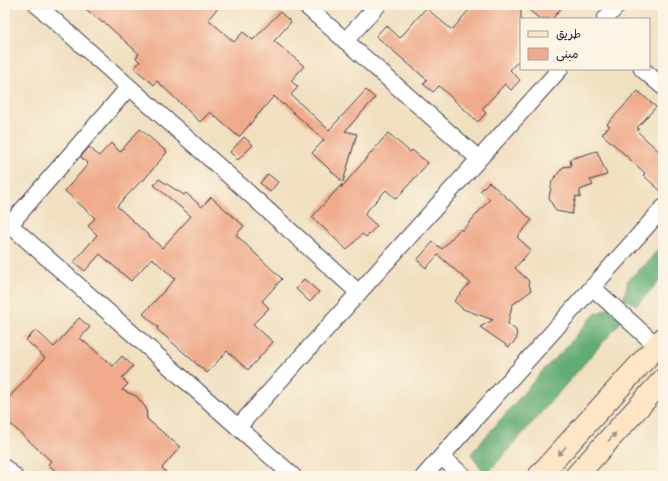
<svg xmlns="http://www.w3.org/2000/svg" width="668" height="481" font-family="Caveat,'Playpen Sans Arabic',sans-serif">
	<rect width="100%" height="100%" fill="#fcf5e5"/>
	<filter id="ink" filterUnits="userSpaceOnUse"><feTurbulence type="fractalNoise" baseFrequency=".025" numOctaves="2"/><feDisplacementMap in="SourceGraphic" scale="8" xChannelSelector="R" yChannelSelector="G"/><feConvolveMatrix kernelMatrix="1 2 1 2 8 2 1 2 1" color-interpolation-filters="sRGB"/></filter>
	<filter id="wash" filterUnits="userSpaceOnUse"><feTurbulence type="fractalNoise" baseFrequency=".012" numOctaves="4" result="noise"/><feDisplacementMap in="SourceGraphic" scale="16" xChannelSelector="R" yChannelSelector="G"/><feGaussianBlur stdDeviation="0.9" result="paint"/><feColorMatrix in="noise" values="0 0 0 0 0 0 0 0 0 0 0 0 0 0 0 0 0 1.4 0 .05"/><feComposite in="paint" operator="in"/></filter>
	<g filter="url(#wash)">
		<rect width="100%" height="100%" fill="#f0e0c0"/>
		<!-- forest -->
		<path fill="#62ac75" stroke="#426758" d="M663,243V277L637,305L624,299L628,280L646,264Z
			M608,308L627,315L486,475L471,454L546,367L563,351L594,315Z"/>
		<g id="blocks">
			<!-- building -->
			<path fill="#efab8b" d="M81,5H221L208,19L234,42L243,32L253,40L280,12L291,22L274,41L304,66L291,81L298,87L291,95L329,130L366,90L375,98L345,131L357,134L343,182L312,153L324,140L284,104L283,105L274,96L239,137L210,112L200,122L157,81L154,85L134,68L140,62L136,58L139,54L104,22L103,23Z
				M473,5H521V58L510,70L520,80L511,90L505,84L482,109L486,113L478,122L439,86L433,92L423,84L427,80L376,36L386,25L400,38L426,8L452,30Z
				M523,5H564L552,19H540Z
				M638,91L656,107L637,128L639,129L637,131L663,155V193L643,175L645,173L602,134L610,126L607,124Z
				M140,129L167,152L143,181L142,180L117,206L162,248L191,216L154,185L159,179L184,195L186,193L202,207L211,197L244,226L236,235L282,279L262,301L269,308L253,324L273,342L248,370L227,351L207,373L157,329L158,327L143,314L175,279L152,258L131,281L100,254L85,271L74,262L97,235L88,226L95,218L65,191L88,164L81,157L89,147L99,156L111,143L120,152Z
				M388,133L410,152L412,150L428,163L396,199L386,190L364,214L377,226L366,237L362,234L347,250L312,217L342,184L341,188Z
				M244,137L253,145L238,160L230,152Z
				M597,151L607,175L590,180L593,185L580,190V198L576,196L572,214L556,211L549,198L552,181L563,167L571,166L570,159Z
				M268,174L278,182L270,192L260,183Z
				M489,182L532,220L517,237L531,250L515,268L528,280L531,291L512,305L508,324L516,330L517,339L509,347L480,327L493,320L463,309L454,301L470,283L438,255L426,268L417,260L433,242L442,249L460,229L462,231L490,199L480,191Z
				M304,279L319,292L310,302L296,289Z
				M79,318L90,327L80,338L113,366L122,356L133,366L122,378L128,384L122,390L136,396L146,408L147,419L180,447L162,468L170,476H61L48,464L51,461L5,419V402L45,358L26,340L36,330L54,347Z"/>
		</g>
	</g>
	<g filter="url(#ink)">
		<use href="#blocks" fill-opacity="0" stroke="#413e4f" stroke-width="1"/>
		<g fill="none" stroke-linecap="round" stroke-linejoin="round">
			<!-- street casing -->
			<g stroke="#413e4f" stroke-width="18">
				<path id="street" d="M37,5L243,188L359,293
					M305,5L479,159
					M605,19L618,5
					M345,41L378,5
					M642,69L663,87
					M10,225L293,476
					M5,230L129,87
					M592,287L657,346
					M238,427L560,69
					M441,457L464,476
					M5,468L14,476
					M424,476L663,208"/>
			</g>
			<!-- secondary casing -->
			<g stroke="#413e4f" stroke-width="24">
				<path id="secondary" d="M539,476L663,339
					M576,476L663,380"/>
			</g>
			<!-- street -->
			<use href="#street" stroke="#fff" stroke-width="16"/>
			<!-- secondary -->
			<use href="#secondary" stroke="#fde5c5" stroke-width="22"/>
		</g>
		<!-- one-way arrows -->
		<defs><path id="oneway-solid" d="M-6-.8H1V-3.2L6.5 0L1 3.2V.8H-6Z"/></defs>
		<g fill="#9a8d87">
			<use href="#oneway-solid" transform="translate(612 437) rotate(-48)"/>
			<use href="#oneway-solid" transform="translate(562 451) rotate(132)"/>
		</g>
	</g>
	<!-- margin -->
	<rect width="668" height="481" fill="none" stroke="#fcf5e5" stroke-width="20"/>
	<!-- legend -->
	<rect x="520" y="18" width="130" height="52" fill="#fcf5e5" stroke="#a5a1a1"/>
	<rect x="528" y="31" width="20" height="6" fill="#fde5c5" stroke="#a5a1a1"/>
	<text x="556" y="38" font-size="12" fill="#22223b">طريق</text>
	<rect x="528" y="48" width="20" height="12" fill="#efab8b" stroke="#a5a1a1"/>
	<text x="556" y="58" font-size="12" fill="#22223b">مبنى</text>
</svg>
